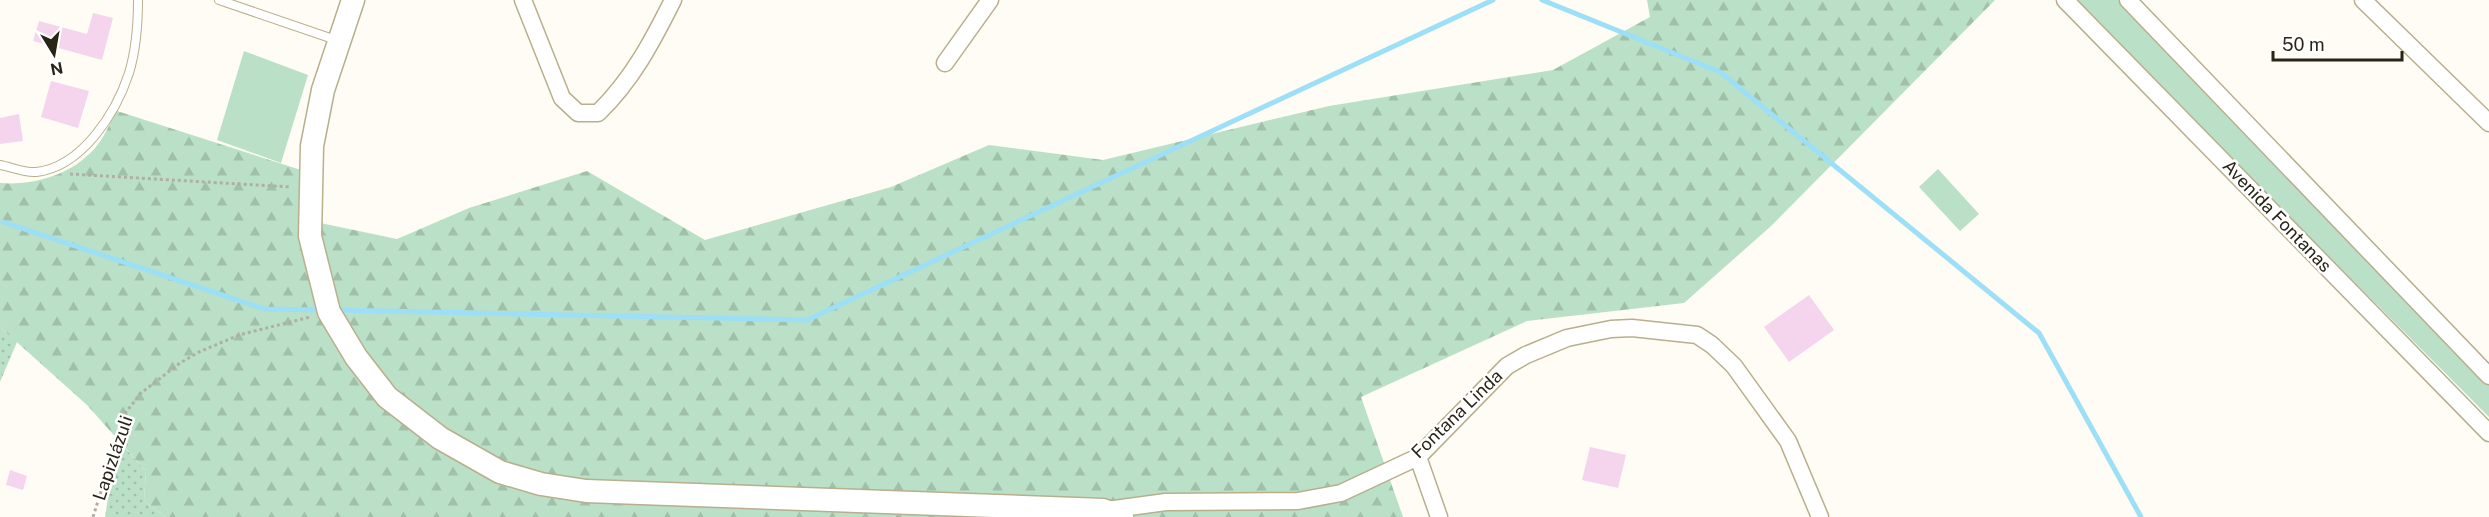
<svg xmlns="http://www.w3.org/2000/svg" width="2489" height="517" font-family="'Public Sans',sans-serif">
	<defs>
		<pattern id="grass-dots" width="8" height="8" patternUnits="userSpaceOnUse" patternTransform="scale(1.5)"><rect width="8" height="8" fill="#bae0c7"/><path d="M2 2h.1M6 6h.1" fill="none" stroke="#a0c0aa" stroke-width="1.8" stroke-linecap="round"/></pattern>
		<pattern id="forest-firs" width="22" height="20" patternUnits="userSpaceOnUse" patternTransform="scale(1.5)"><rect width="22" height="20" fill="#bae0c7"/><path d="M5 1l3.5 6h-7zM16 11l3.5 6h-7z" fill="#a0c0aa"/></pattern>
	</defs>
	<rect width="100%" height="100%" fill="#fefcf4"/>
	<!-- grass -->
	<path fill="url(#grass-dots)" d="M0,327L17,342L0,382Z
		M125,448L146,471L144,501L166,517H105L111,479Z"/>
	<!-- forest -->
	<path fill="url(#forest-firs)" d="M1647,0H1995L1770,227L1684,303L1527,321L1361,397L1403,517H166L144,501L146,471L87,405L0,327V183C36,186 77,173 99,143C106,133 111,121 117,111L301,170L306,220L397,239L469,208L587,171L705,240L891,187L989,145L1103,160L1329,106L1553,70L1650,17Z"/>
	<!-- green -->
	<path fill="#bae0c7" d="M2073,0H2125L2489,381V417Z
		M244,51L308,75L281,163L217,140Z
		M1938,169L1979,214L1960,231L1919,187Z"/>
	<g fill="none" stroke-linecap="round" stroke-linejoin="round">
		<!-- stream -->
		<path stroke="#9cdff7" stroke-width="5" d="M1542,0L1720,72L2039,333L2141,517
			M3,222L265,309L324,310
			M336,310L807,320L1493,0"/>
	</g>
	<!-- building -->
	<path fill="#f5d5ee" d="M93,13L113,18L102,60L33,41L39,21L87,34Z
		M51,81L89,91L78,128L41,117Z
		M19,114L23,141L0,144V118Z
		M1809,295L1834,330L1789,362L1764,327Z
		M1590,447L1626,455L1618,488L1582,480Z
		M10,470L27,476L23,490L6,485Z"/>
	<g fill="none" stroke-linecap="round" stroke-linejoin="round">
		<!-- lane casing -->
		<g stroke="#b9af8d" stroke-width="10">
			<path id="lane" d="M219,0L339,41
				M0,165C11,167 25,173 36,172C82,167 116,113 129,73C136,50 138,24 138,0"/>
		</g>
		<!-- street casing -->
		<g stroke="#b9af8d" stroke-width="19">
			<path id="street" d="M523,0L562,98L578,113H598C632,80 652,42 673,0
				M2065,0L2489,433
				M2128,0L2489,376
				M2363,0L2489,123
				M945,63L990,0
				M1418,457L1439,517
				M1107,510L1166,502L1298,501L1341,493L1418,457L1507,366L1526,355L1567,338L1611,329L1632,328L1697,335L1712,345L1734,366L1788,441L1820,517"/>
		</g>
		<!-- secondary casing -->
		<g stroke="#b9af8d" stroke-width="25">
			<path id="secondary" d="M353,0L323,90L312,146L310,236L329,312L356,357L387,397L440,438L500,472L541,484L586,491L1103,510L1122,517"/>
		</g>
		<!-- path -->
		<path stroke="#b1aea4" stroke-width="3" stroke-dasharray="3 3" stroke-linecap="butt" d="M70,174L291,187
			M93,517L126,412L141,393L180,363L199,352L239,335L310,317"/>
		<!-- lane -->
		<use href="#lane" stroke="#fff" stroke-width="8"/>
		<!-- street -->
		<use href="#street" stroke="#fff" stroke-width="16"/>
		<!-- secondary -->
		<use href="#secondary" stroke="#fff" stroke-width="22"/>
	</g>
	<g text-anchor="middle" stroke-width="5" stroke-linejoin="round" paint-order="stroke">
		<!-- street labels -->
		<g font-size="18" fill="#282417" stroke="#fff">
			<text transform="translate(2277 216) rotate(46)" y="6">Avenida Fontanas</text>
			<text transform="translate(1457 414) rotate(-44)" y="6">Fontana Linda</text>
			<text transform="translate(113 458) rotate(-71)" y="6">Lapizlázuli</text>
		</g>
	</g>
	<!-- north arrow -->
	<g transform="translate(54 54) rotate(169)" stroke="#ffffff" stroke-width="4.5" paint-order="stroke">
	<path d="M0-4.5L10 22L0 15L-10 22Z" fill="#282417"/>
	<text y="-9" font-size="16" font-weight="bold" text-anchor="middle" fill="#282417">N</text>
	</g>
	<!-- scale -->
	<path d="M2273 51v9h129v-9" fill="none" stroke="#282417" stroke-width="3"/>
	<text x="2282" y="51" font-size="18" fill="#282417" stroke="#ffffff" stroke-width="4.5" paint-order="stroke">50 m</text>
</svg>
